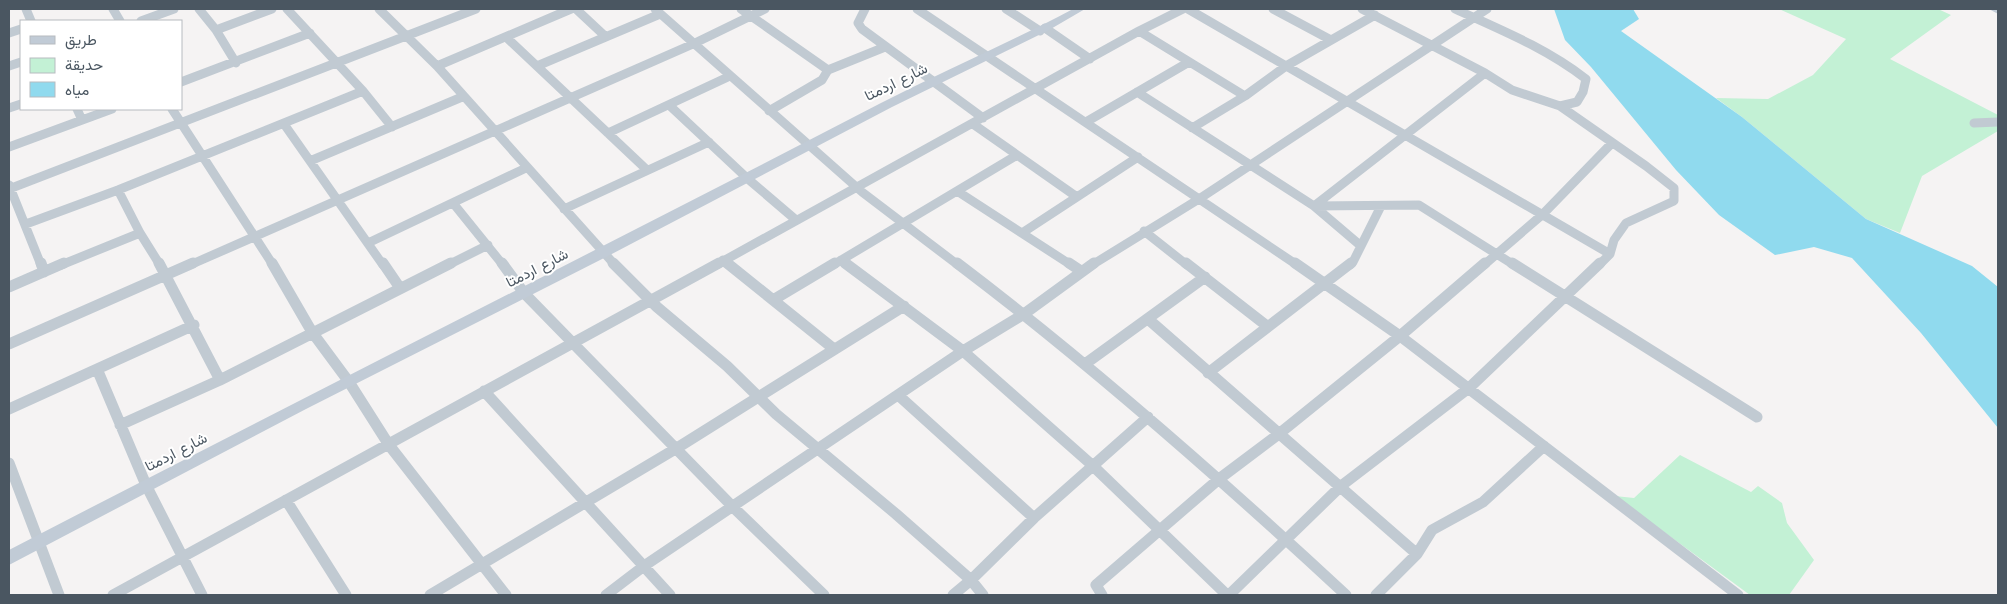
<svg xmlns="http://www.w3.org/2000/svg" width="2007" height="604" font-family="'Work Sans',Vazirmatn,sans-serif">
	<rect width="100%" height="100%" fill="#f5f3f3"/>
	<!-- green -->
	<path fill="#c3f1d5" d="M1779,9H1938L1951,15L1890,59L1998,115V131L1922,176L1900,233L1866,219L1742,117L1716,98L1768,99L1813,75L1846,39Z
		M1680,455L1751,492L1758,486L1782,503L1787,523L1814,560L1789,595H1750L1615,496L1634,498Z"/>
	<!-- water -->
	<path fill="#90daee" d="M1554,9H1633L1639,19L1621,31L1742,117L1866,219L1972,266L1998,287V428L1921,333L1852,258L1814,247L1775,255L1719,215L1676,170L1591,67L1565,40Z"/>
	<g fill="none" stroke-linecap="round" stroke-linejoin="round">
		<!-- minor-far1 -->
		<path stroke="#c1cad2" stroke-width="9" d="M26,9L31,21
			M113,9L120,21
			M199,9L216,30L236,63
			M287,9L363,91L392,127
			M379,9L437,66L615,265
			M576,9L606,37
			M655,9L862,192L958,265
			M741,9L828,70
			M865,9L858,23L862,29L983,118
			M917,9L1297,265
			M1006,9L1040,31
			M1188,9L1610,254
			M1273,9L1331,40
			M1362,9L1485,73L1512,90L1560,106L1577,102L1583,92L1586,79C1546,48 1501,30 1455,9
			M141,21L174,9
			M1045,28L1090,59
			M216,30L272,9
			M1139,31L1245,96
			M9,33L21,29
			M506,37L647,170
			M9,66L21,62
			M437,66L571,9
			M537,66L660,14
			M181,82L310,33
			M1137,92L1314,206L1419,205L1514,265
			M669,105L748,179L796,220
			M1560,106L1646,166L1674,188V201L1626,223L1614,240L1610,254L1599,265
			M9,108L21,104
			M77,109L82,120
			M172,109L273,265
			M769,111L822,80L828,70L885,47
			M1086,122L1189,62
			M1974,123L1998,122
			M284,124L383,265
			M973,124L1077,197
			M1192,128L1245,96L1286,66L1375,15
			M608,133L730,76
			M9,147L112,109
			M310,161L462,97
			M9,185L41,265
			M9,189L476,9
			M118,190L140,233L160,265
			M957,191L1071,265
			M453,203L503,265
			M564,209L709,142
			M26,224L118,190L363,91
			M1144,231L1187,265
			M1022,233L1138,157
			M368,243L526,168
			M1361,246L1314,206L1485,73
			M723,260L729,265
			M841,260L847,265
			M61,265L140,233
			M190,265L693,44L765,9
			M448,265L488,245
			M716,265L1139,31L1183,9
			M833,265L1017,155
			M1092,265L1199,199L1487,9
			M1350,265L1353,262L1381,206
			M1484,265L1543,214L1612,143"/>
		<!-- minor -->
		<path stroke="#c1cad2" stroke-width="11" d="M41,263L44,272
			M159,263L220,380
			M272,263L312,332L349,382L389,445L506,595
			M383,263L400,288
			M502,263L524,293L733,507L824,595
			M613,263L657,307L727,366L776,414L896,514L971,580L983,595
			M727,263L834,349
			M845,263L963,351L1092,465L1227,595
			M957,263C1093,366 1221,479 1346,595
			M1069,263L1081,271
			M1186,263L1267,326
			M1295,263L1400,336L1738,595
			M1512,263L1757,417
			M9,287L64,263
			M773,300L835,263
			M1148,319L1417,554
			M9,344L193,263
			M1085,364L1205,277
			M97,369L146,485L202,595
			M1208,373L1351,263
			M484,391L670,595
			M898,395L1034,518
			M9,409L194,325
			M120,425L220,380L451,263
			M9,463L59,595
			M286,500L346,595
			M113,595L719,263
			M430,595L677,448L904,306
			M606,595L644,566L963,351L1024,314L1094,263
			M953,595L971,580L1034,518L1148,417
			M1102,595L1096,585L1219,479L1280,433L1400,336L1485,263
			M1229,595L1341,486L1469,388L1600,263
			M1376,595L1417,554L1432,530L1483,502L1544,446"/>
		<!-- secondary -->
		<path fill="#c1cbd6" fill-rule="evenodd" d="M1073,9H1085L1049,30L892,107L608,256L306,409L9,565V550C298,400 590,254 879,104C943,71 1009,43 1073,9Z
			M1989,9H1998V14Z"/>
	</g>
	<g text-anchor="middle" stroke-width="4" stroke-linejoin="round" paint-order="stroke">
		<!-- street labels -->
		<g font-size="15" fill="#4a5661" stroke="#fff">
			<text transform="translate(896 82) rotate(-26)" y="5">شارع اردمتا</text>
			<text transform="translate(537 268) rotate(-27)" y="5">شارع اردمتا</text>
			<text transform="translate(176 452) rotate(-27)" y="5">شارع اردمتا</text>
		</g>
	</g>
	<!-- border -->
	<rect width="2007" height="604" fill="none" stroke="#4a5661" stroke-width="20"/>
	<!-- legend -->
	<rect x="20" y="20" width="162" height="90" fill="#ffffff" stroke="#b7bbc0"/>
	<rect x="30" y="36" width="25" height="8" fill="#c1cbd6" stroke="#b7bbc0"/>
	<text x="65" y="45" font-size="15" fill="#4a5661">طريق</text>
	<rect x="30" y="58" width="25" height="15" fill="#c3f1d5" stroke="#b7bbc0"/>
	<text x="65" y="70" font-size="15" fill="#4a5661">حديقة</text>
	<rect x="30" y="82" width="25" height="15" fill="#90daee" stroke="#b7bbc0"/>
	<text x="65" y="95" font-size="15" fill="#4a5661">مياه</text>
</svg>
